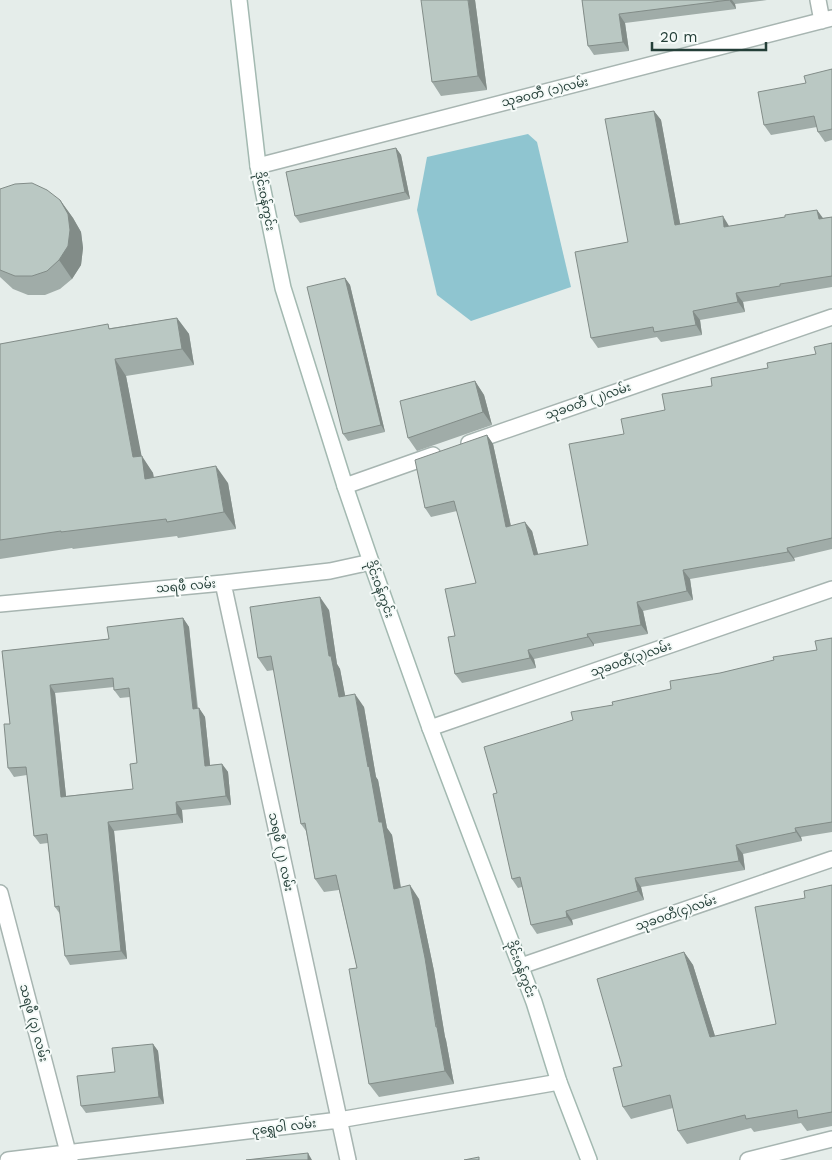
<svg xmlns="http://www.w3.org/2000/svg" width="832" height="1160" font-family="'Work Sans','Noto Sans Myanmar',sans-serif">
	<rect width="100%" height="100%" fill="#e5edea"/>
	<!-- water -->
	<path fill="#8fc5d0" d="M528,134L537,142L571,287L471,321L437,295L417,210L427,157Z"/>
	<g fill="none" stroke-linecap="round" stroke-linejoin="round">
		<!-- street casing -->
		<g stroke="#a7b5b1" stroke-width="18">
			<path id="street" d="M818,0L822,21
				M258,166L832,18
				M469,443L832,317
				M345,486L433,455
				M223,583L348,1160
				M0,604L223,583L330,571L371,562
				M430,728L832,589
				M0,893L70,1160
				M521,966L832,859
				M8,1160L339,1120L559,1082
				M748,1160L832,1139"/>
		</g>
		<!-- secondary casing -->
		<g stroke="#a3b9b1" stroke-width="18">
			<path id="secondary" d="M239,0L258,166L283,288L345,486L371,562L430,728L534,1002L559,1082L589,1160"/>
		</g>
		<!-- street -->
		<use href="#street" stroke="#fff" stroke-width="15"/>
		<!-- secondary -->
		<use href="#secondary" stroke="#fff" stroke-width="15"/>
	</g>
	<!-- wall -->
	<path fill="#a0aca8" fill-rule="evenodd" d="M475,0L487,90L441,96L432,82Z
		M582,0H767L735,4L736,9L625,23L629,51L594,55L588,46Z
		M832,69V140L825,142L818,132L817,127L771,135L764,125L806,83Z
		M654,111L661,120L680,224L729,226L785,217L817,210L823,218L832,217V287L743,302L745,312L700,320L702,335L661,342L657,337L598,348L591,338L628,242Z
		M396,148L401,155L410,199L300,223L295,216Z
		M0,189L60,200L73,218L81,232L83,248L81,265L72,279L60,289L45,295H28L13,289L0,277Z
		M345,278L350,285L385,432L348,441L343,434Z
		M177,318L189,334L194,365L126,376L141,456L153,473L154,478L228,483L236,529L178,538L177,536L73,549L72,548L0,559V344L111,328Z
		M832,343V549L794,558L795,561L690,579L693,600L643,611L648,634L594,644V646L534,659L536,668L462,683L455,674V636L476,583L457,511L431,517L425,508L487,435L493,444L511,526L532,531L538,555L588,545L624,434L665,410L712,386L768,368L816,354Z
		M475,381L484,395L492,425L417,451L408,438Z
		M329,610L337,664L340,669L345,696L364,707L376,777L378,780L387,828L392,835L401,887L419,899L434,971L445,1037L446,1040L454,1084L379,1097L369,1084L357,968L339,890L324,892L315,879L306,831L301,824L274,670L267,671L258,658Z
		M183,618L189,627L198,708H199L205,717L210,765L222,764L228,772L231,805L182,810L183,823L114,831L127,959L70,965L65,956L60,914L55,907L48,843L40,844L34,836L27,775L14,777L8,768L10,724L2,651L109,639ZM114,687V690L120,698L130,697L137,763L133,789L66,796L55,693Z
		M832,638V832L801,837L802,841L743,854L745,870L641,887L644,900L572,920L573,925L537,934L531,925L522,887L518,888L512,879L497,793L573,720L613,705L671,689L720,673L817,650Z
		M832,885V1126L807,1131L801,1123L754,1132L751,1128L687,1144L678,1131L673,1108L631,1119L623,1107L622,1066L684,952L693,965L715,1036L776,1024L805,898Z
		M153,1044L158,1051L164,1104L86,1113L81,1106L115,1072Z"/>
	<!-- shaded-wall -->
	<path fill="#828c88" d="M468,0H475L487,90L478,76Z
		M729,0H732L735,4L736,9Z
		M619,14L625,23L629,51L623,42Z
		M654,111L661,120L682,234L675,225Z
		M396,148L401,155L410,199L405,192Z
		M60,200L73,218L81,232L83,248L81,265L72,279L59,260Z
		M817,210L824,220L819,219Z
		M723,216L729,226L724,227Z
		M345,278L350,285L385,432L381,425Z
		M736,293L743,302L745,312L738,302Z
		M693,311L700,320L702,335L696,325Z
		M177,318L189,334L194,365L182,349Z
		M115,359L126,376L143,463L142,456L153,473L156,496L145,479L133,457Z
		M475,381L484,395L492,425L483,412Z
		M487,435L493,444L513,536L506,527Z
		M216,466L228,483L236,529L224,512Z
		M525,522L532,531L541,565L534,555Z
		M787,548L794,558L795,561L788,552Z
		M683,570L690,579L693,600L687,591Z
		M320,597L329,610L337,664L340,669L348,710L339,697L329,656Z
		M637,602L643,611L648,634L641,625Z
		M183,618L189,627L198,717L193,709Z
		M587,634L594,644V646L588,637Z
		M528,650L534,659L536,668L530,658Z
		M50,685L55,693L67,805L61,797Z
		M355,694L364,707L376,777L378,780L387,828L392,835L403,902L394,889L379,822L368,767Z
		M199,708L205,717L211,774L205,766Z
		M222,764L228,772L231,805L226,796Z
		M176,802L182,810L183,823L177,814Z
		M108,822L114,831L127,959L121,951Z
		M795,828L801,837L802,841L796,832Z
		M736,845L743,854L745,870L739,861Z
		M635,878L641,887L644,900L638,891Z
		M410,885L419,899L434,971L445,1037L446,1040L454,1084L445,1071Z
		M566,911L572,920L573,925L567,917Z
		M684,952L693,965L719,1049L710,1037Z
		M153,1044L158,1051L164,1104L159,1097Z
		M308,1153L312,1160H308Z"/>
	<!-- building -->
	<path fill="#bac8c3" stroke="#828c88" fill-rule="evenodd" d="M421,0H468L478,76L432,82Z
		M582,0H729L619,14L623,42L588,46Z
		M832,69V129L818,132L814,116L764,125L758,92L806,83L804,76Z
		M654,111L675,225L723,216L724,227L785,217V215L817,210L819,219L832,217V276L780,284V286L736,293L738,302L693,311L696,325L654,332L653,327L591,338L575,252L628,242L605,119Z
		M396,148L405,192L295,216L286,172Z
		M32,183L47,190L60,200L68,214L70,230L68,246L59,260L47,271L32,276H15L0,270V189L15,184Z
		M345,278L381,425L343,434L307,287Z
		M177,318L182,349L115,359L133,457L142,456L145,479L216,466L224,512L167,522L166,519L61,532V531L0,540V344L108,324L109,329Z
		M832,343V538L787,548L788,552L683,570L687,591L637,602L641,625L587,634L588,637L528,650L530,658L455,674L448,637L455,636L445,589L476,583L454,501L425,508L415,460L487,435L506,527L525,522L534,555L588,545L569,444L624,434L621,419L665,410L662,394L712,386L711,378L768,368L767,363L816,354L814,347Z
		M475,381L483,412L408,438L400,401Z
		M320,597L329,656H331L339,697L355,694L368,767L369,766L379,822H382L394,889L410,885L425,958L436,1027H437L445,1071L369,1084L349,969L357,968L336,875L315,879L305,823L301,824L271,656L258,658L250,607Z
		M183,618L193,709L199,708L205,766L222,764L226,796L176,802L177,814L108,822L121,951L65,956L59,906L55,907L47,834L34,836L26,767L8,768L4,724H10L2,651L109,639L107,627ZM113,678L114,690L129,688L137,763L130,764L133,789L61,797L50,685Z
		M832,638V822L795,828L796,832L736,845L739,861L635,878L638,891L566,911L567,917L531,925L520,877L512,879L493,794L497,793L484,747L573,720L571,712L613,705L612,702L671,689L670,681L720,673L774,660L773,657L817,650L815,641Z
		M832,885V1112L798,1118L797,1110L746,1119L745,1115L678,1131L670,1095L623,1107L613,1068L622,1066L597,979L684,952L710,1037L776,1024L755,907L805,898L804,891Z
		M153,1044L159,1097L81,1106L77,1076L115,1072L112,1048Z
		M308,1153V1160H246Z
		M479,1157V1160H464Z"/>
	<g text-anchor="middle" stroke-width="4" stroke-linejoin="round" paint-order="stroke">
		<!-- street labels -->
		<g font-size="12" fill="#243f38" stroke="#f5faf8">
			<text transform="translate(545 92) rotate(-14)" y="4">သုခဝတီ (၁)လမ်း</text>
			<text transform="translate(265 201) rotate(79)" y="4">ဒိုင်းဝန်ကွင်း</text>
			<text transform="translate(588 401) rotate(-19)" y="4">သုခဝတီ (၂)လမ်း</text>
			<text transform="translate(186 586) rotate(-5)" y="4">သရဖီ လမ်း</text>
			<text transform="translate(380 589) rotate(70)" y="4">ဒိုင်းဝန်ကွင်း</text>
			<text transform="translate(631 659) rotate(-19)" y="4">သုခဝတီ(၃)လမ်း</text>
			<text transform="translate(281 852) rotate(78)" y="4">သရဖီ (၂) လမ်း</text>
			<text transform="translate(676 913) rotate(-19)" y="4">သုခဝတီ(၄)လမ်း</text>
			<text transform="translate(521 969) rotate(69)" y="4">ဒိုင်းဝန်ကွင်း</text>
			<text transform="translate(34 1023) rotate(75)" y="4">သရဖီ (၃) လမ်း</text>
			<text transform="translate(284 1127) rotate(-7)" y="4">ငုရွှေဝါ လမ်း</text>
		</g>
	</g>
	<!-- scale -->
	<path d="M652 42v8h114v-8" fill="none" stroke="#243f38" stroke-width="2.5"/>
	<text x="660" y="42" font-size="15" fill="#243f38" stroke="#f5faf8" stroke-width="4" paint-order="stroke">20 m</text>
</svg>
